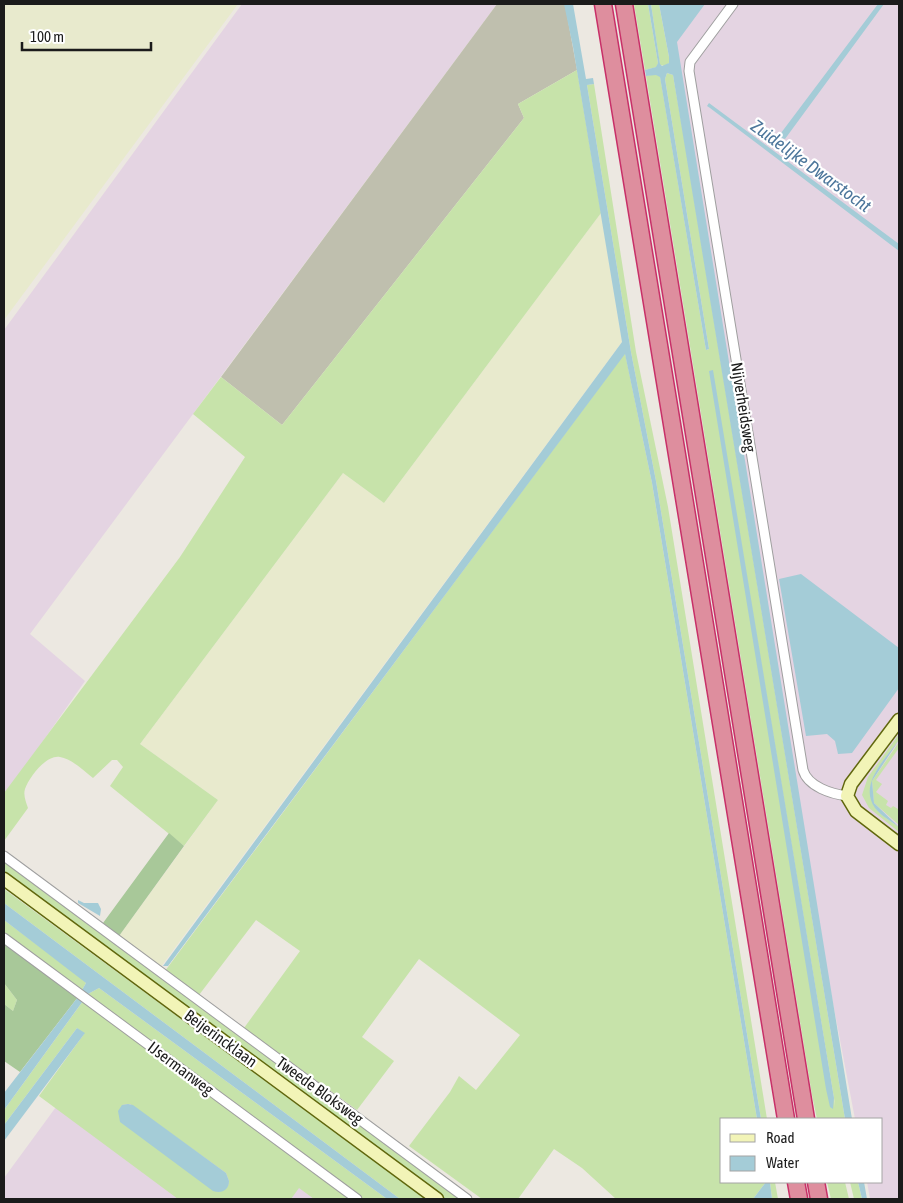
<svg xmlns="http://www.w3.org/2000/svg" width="903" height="1203" font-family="'Asap Condensed',sans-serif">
	<rect width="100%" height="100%" fill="#ece8e1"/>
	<!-- industrial -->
	<path fill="#e4d4e2" d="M242,4H497L30,634L85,681L4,797V330Z
		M662,4H899V1199H870L867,1182H882V1119H855L792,787Z
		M86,1066L336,1199H4V1178Z"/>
	<!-- construction -->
	<path fill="#bfbfae" d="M497,4H565L577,70L518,104L524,118L282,425L221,377Z"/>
	<!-- farmland -->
	<path fill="#e8eacd" d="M4,4H238L4,320Z
		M601,213L622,342L160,968L119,936L218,800L140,744L343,473L384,503Z"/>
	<!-- grass -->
	<path fill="#c7e3aa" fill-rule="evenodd" d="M634,4H648L658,63L657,67L645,70Z
		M651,4H659L669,57V63L665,66L660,65Z
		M577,70L601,213L384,503L343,473L140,744L218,800L184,846L110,786L123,767L117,760H112L93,778C84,771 72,759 60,757C47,754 29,777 25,789C23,795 26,802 28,808L4,841V793L180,557L245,457L193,414L221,377L282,425L524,118L518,104Z
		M667,73L673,75L684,138L845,1119H817L812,1095L646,76L656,74L660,76L706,350L709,349L665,79ZM712,370L834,1098L835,1107Z
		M594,84L636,352L668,507L767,1119H761L656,481L631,352L587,85Z
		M625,353L652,483L757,1119H722V1182H766L753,1199H616L582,1168L554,1149L518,1199H482L409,1146L450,1092L459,1076L476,1090L520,1035L419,959L362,1037L394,1061L357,1110L244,1028L300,951L256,920L199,995L165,971Z
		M899,734V740C886,758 863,779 873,803C876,813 891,821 899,827V832L869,808L862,795L868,777Z
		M899,742V748L876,780L882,784L876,792L888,801L886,805L891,808L893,806L898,809L899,825L874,803L872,781Z
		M4,861L460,1199H443L4,872Z
		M4,889L426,1199H400L4,903Z
		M4,920L84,980L86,983L82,990L4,933Z
		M4,983L17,1000L13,1011L4,1004Z
		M99,988L387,1199H363L88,994Z
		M83,1001L352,1199H314L299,1188L291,1199H178L39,1096L84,1034L77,1028L4,1125V1110ZM130,1104L226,1173L229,1181L228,1186L219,1192L122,1105Z
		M770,1182H775L778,1199H772Z
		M827,1182H845L849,1199H831Z
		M850,1182H858L862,1199H854Z"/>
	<!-- forest -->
	<path fill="#a8c899" d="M169,833L184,846L119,936L103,923Z
		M4,942L78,997L20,1072L4,1061V1004L13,1011L17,1000L4,983Z"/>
	<!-- water -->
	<path fill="#a4ccd7" d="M564,4H573L586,79L593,78L594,84L587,85L631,352L656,481L761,1119H757L652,483L625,354L168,966H163L622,342L573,47Z
		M648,4H651L660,64L662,66L669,63V57L659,4H705L677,42L852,1119H845L673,75L667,73L665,79L709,349L706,350L660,77L656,75L646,76L645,70L656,67L658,63Z
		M878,4H884L785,139L781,138V133Z
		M709,103L899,244V251L710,108L707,106Z
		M713,370L834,1098L833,1109L830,1107L826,1089L709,371Z
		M801,574L899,648V688L852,753L838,754L835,741L827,734L806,736L779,579Z
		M899,740L872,781L874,803L899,827C891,821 881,816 875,808C858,784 886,758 899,740Z
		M78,900L84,903H98L101,909L100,916L78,903Z
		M4,903L400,1199H387L99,988L88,994L4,1110V1093L78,997L86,983L4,920Z
		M77,1028L85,1033L4,1141V1125Z
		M128,1104L133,1105L226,1173L229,1181C229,1190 222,1194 213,1191L120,1122L118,1111L122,1105Z
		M766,1182H770L772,1199H753Z
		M858,1182H864L867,1199H862Z"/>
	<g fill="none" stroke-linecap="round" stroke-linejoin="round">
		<!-- street casing -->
		<g stroke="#9f9f9f" stroke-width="11">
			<path id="street" d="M733,4L690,62L689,71L803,770C808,787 832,794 847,796
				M4,856L467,1199
				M4,938L357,1199"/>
		</g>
		<!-- secondary casing -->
		<g stroke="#60670d" stroke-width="15">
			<path id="secondary" d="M899,720L851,784L847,796L856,811L899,844
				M4,879L437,1199"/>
		</g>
		<!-- highway casing -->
		<g stroke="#c83068" stroke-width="19">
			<path id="highway" d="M603,4L786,1119
				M624,4L806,1119
				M796,1182L799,1199
				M816,1182L819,1199"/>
		</g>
		<!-- street -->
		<use href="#street" stroke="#fff" stroke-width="9"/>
		<!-- secondary -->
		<use href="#secondary" stroke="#f2f4b7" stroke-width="12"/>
		<!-- highway -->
		<use href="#highway" stroke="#de8e9e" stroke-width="16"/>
	</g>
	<g text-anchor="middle" stroke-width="4.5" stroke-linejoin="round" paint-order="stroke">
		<!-- street labels -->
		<g font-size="16" fill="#1b1b1b" stroke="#fff">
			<text transform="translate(744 407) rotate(81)" y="6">Nijverheidsweg</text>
			<text transform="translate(221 1038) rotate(36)" y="6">Beijerincklaan</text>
			<text transform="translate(181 1068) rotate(37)" y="6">IJsermanweg</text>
			<text transform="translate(320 1090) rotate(36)" y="6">Tweede Bloksweg</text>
		</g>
		<!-- water labels -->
		<g font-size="18" font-style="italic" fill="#4d769b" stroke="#fff">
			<text transform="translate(811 166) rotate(36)" y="6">Zuidelijke Dwarstocht</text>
		</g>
	</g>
	<!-- border -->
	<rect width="903" height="1203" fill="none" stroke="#1b1b1b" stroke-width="10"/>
	<!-- legend -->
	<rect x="720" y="1118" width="162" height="65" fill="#ffffff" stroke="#a4a4a4"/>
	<rect x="730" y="1134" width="25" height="8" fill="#f2f4b7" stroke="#a4a4a4"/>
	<text x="766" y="1143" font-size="15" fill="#1b1b1b">Road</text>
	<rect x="730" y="1156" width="25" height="15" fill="#a4ccd7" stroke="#a4a4a4"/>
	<text x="766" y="1168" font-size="15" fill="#1b1b1b">Water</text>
	<!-- scale -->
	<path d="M22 42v8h129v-8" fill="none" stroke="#1b1b1b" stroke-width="2.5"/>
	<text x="30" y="42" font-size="15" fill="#1b1b1b" stroke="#ffffff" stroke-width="4" paint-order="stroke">100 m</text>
</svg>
